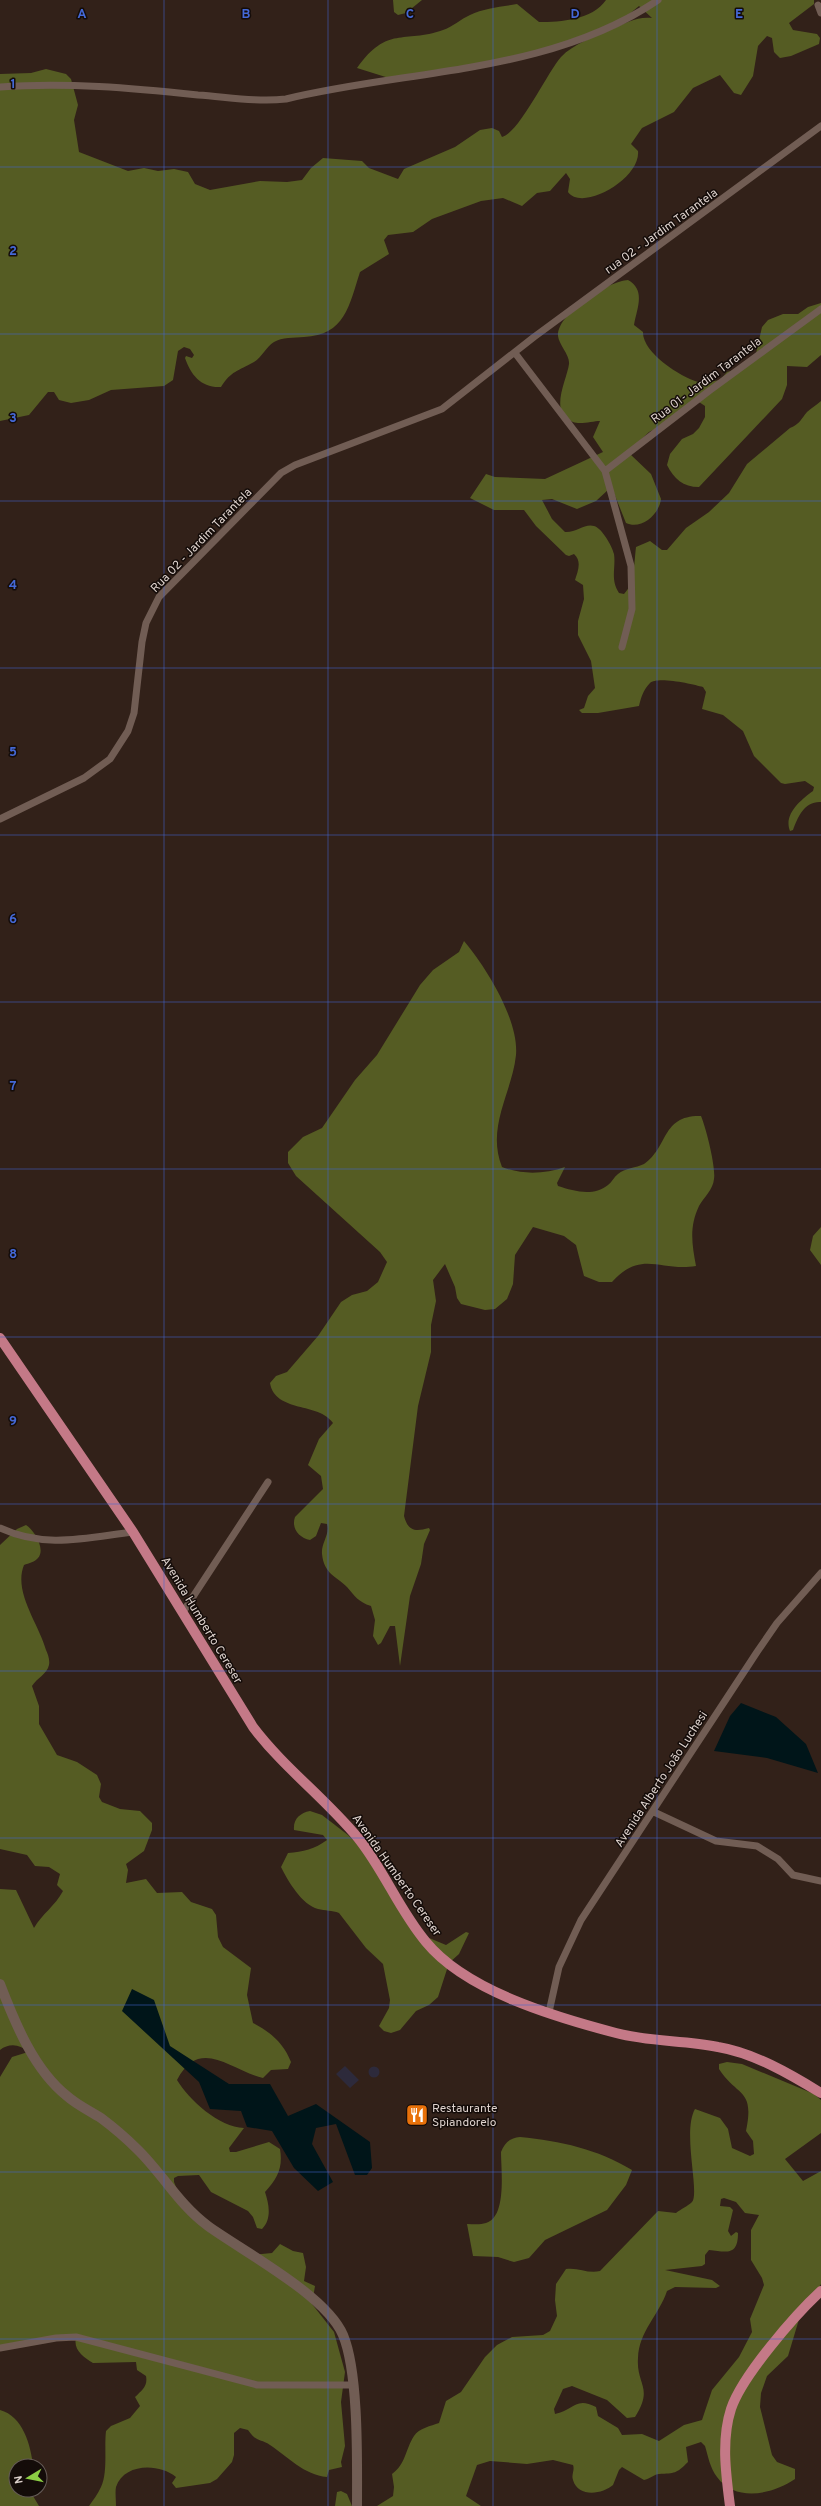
<svg xmlns="http://www.w3.org/2000/svg" width="821" height="2506" font-family="Overpass,sans-serif">
	<rect width="100%" height="100%" fill="#322119"/>
	<!-- commercial -->
	<path fill="#2d2a3b" d="M345,2066L359,2080L350,2088L336,2074Z
		M368.5 2072a5.5 5.5 0 1 1 11 0a5.5 5.5 0 1 1-11 0Z"/>
	<!-- forest -->
	<path fill="#555c23" fill-rule="evenodd" d="M393,0H422L406,13L398,15L394,12Z
		M606,0H814V4L789,23L793,30L817,34L820,38L819,44L791,56L780,58L774,52L772,38L767,36L758,46L753,76L741,95L734,93L720,75L693,88L674,112L642,128L631,144L638,151C641,179 582,212 568,192L570,179L566,173L550,191L537,193L522,206L503,198L481,201L432,219L413,232L388,235L384,240L389,254L360,272C349,306 345,335 304,337C294,338 282,337 274,342C266,347 262,357 254,362C238,371 231,371 221,387C201,388 191,375 185,358L186,356L192,358L194,355L190,349L184,347L178,351L173,380L164,386L111,390L89,400L71,403L59,400L54,392H48L29,415L0,421V74L31,73L46,69L66,74L71,79L78,105L74,120L79,152L128,171L144,168L158,171L174,169L188,172L195,184L210,190L260,181L287,182L302,180L311,168L323,158L362,161L369,168L398,179L404,169L455,147L480,130L492,128L499,131L502,137C519,133 547,73 561,57C573,44 596,36 612,29C625,23 638,16 652,18L639,6L627,16L557,49L392,79L357,68C388,25 403,44 443,30C452,27 461,19 470,15C484,8 501,7 517,4L539,22C561,22 592,20 606,0Z
		M628,280C646,290 637,308 634,325L643,332C642,352 680,377 698,382C704,384 713,381 720,380L727,372L745,367L755,358L762,327L768,320L783,314H798L808,307L821,303V355L807,367L787,366V385L782,399L699,487C683,487 674,479 667,465L670,454L682,439L693,434L699,428L705,417V406L699,402L679,417L649,432L630,450V454L651,474L661,499C659,515 641,530 626,523L614,493L609,489L596,501L577,509L552,499L542,500L552,519L565,532C576,533 585,523 594,526C602,528 612,546 614,554C616,568 610,579 619,593L624,594C635,583 634,562 636,547L650,541L662,550H667L686,528L709,512L729,493L747,464L790,428C800,424 801,419 807,412C811,408 817,405 821,401V802C805,801 798,816 793,830L790,831C783,814 802,799 813,791L814,787L805,781L785,784L781,783L754,756L743,731L723,715L702,709L706,692L703,687C693,684 657,676 650,683C643,690 641,698 639,706L598,713H582L579,710L584,708L588,696L595,688L591,661L578,635V621L584,599L583,585L575,580C578,571 582,561 574,554L569,556L566,555L536,526L524,510H494L470,498L486,474L495,477L545,479L603,452L593,437L600,421C593,421 580,425 573,422C548,413 567,380 569,364C570,355 559,345 558,336C557,313 609,281 628,280Z
		M464,941C486,967 519,1020 516,1055C512,1093 486,1127 502,1167C522,1175 545,1174 565,1167L557,1183L558,1186C574,1191 593,1197 608,1185C612,1182 614,1177 618,1174C625,1168 636,1168 644,1164C669,1147 661,1115 701,1116C706,1128 716,1167 714,1179C713,1190 704,1197 699,1206C689,1227 692,1244 696,1266C660,1272 642,1249 612,1282H599L584,1276L576,1245L564,1236L533,1227L515,1255L513,1284L507,1299L495,1309L485,1310L461,1304L457,1298L455,1287L445,1264L433,1280L436,1301L431,1325V1352L418,1406L404,1516C408,1531 415,1532 429,1528L430,1530L424,1544L421,1564L410,1596L400,1666L395,1626H390L381,1643L378,1645L373,1636L375,1620L371,1606C358,1602 355,1596 347,1587C336,1576 324,1574 322,1554C321,1543 330,1535 327,1524L321,1523L316,1536L310,1540C299,1538 291,1528 295,1517L323,1489L321,1476L308,1465L319,1439L333,1423C319,1402 275,1413 270,1383L276,1376L287,1372L318,1336L341,1302L352,1295L367,1291L378,1282L387,1262L380,1252L296,1176L288,1163V1152L303,1137L322,1128L355,1080L377,1055L420,985L433,970L459,952Z
		M821,1227V1265L810,1250L813,1236Z
		M26,1525C34,1530 46,1549 38,1558C35,1562 29,1563 24,1565C13,1592 39,1624 46,1650C48,1654 50,1660 49,1665C47,1674 37,1678 32,1686L39,1706V1724L57,1755L77,1762L97,1775L101,1784L99,1797L102,1802L120,1809L140,1811L152,1823V1830L144,1851L126,1864L128,1870L126,1883L146,1879L157,1893L182,1892L191,1902L212,1909L216,1915L218,1937L223,1947L251,1968L247,1995L253,2023C271,2032 284,2044 291,2062L288,2069L271,2070L263,2078C230,2070 200,2036 177,2080C189,2100 219,2127 244,2128L229,2148L230,2152H236L269,2142L280,2149C283,2167 278,2178 265,2192C269,2204 272,2219 262,2229L257,2228L253,2217L248,2211L211,2192L199,2175L178,2176L174,2178V2182L185,2209L250,2255L272,2253L280,2244L293,2251L303,2253L306,2267L304,2281L315,2286L312,2304L334,2332L345,2372L341,2402L345,2446L341,2462L342,2467L329,2470L327,2477C304,2475 288,2457 270,2445C260,2438 257,2443 248,2430L240,2428L234,2433V2455L232,2462L217,2479L210,2483L176,2488L172,2483L176,2477C159,2463 124,2463 116,2487C115,2492 116,2500 116,2506H89C93,2500 98,2494 101,2487C108,2472 104,2448 106,2431L111,2426L130,2418L140,2406L135,2397C142,2390 148,2386 146,2376L137,2370L136,2362L93,2363C83,2357 73,2350 76,2337L0,2350V2077L12,2057L28,2052C20,2044 9,2043 0,2050V1889L16,1890L34,1928C42,1914 55,1906 63,1891L57,1885L60,1874L49,1867L35,1866L27,1855L0,1849V1545L17,1529Z
		M310,1811L322,1815L348,1835L381,1867L422,1935L446,1945L466,1932L469,1933L459,1954L449,1963L438,1997L429,2005L416,2011L400,2030L391,2033L384,2031L379,2026L389,2008L390,2000L383,1964L366,1948L339,1913C332,1910 325,1911 318,1909C302,1905 288,1881 281,1867L288,1853C303,1852 315,1849 327,1840L323,1835L294,1830C293,1819 300,1813 310,1811Z
		M727,2062L742,2064L814,2094L821,2100V2133L785,2159L803,2181L821,2171V2284L800,2316L788,2356L767,2376L761,2393L760,2407L772,2455L777,2462L795,2469V2479C773,2494 736,2503 717,2477C710,2468 708,2456 705,2446L701,2442L686,2447L688,2462C676,2474 675,2473 659,2474C655,2474 649,2479 644,2480L622,2467L619,2470L613,2485C603,2494 578,2498 573,2480C571,2475 575,2470 573,2465L553,2460L527,2464L490,2461L477,2465L466,2496L481,2506H377L393,2496L394,2487L392,2474C406,2464 405,2450 414,2436C419,2428 431,2426 439,2423L446,2401L461,2392L485,2357L497,2345L512,2337L543,2335L550,2331L557,2316L555,2300L556,2284L566,2269C578,2267 588,2274 600,2271L658,2211L676,2213C681,2209 688,2206 692,2202C700,2193 682,2132 695,2109L720,2118L728,2129L732,2148L750,2156L754,2154L753,2141L746,2131C755,2088 737,2097 719,2069V2064ZM724,2198L736,2202L745,2213L759,2215L751,2230V2260L762,2278L764,2285L750,2319L752,2332L739,2357L712,2390L702,2420L684,2425L659,2441L642,2434L622,2435L618,2428L598,2416L596,2407C575,2396 573,2411 555,2414L554,2409L563,2389L572,2386L607,2400L627,2418L635,2417C654,2387 636,2385 638,2358C639,2331 659,2315 667,2291L675,2287L716,2288L720,2286L712,2280L665,2270L702,2266L705,2264V2255L709,2250C727,2252 738,2256 738,2233L736,2232L731,2236L728,2231L733,2210L730,2207L720,2206L721,2199Z
		M520,2137C561,2141 597,2149 632,2170L626,2185L607,2210L545,2240L529,2258L514,2262L498,2257L473,2256L467,2224C473,2224 480,2225 486,2223C507,2217 501,2170 501,2152C505,2142 510,2138 520,2137Z
		M0,2410C23,2416 31,2446 33,2466H16V2490H34L33,2496L39,2506H0Z
		M341,2491L347,2494L352,2506H335L337,2492Z"/>
	<!-- water -->
	<path fill="#001519" d="M741,1703L776,1717L806,1744L818,1773L767,1758L714,1751L730,1716Z
		M132,1989L154,2000L170,2046L229,2084H270L288,2116L316,2104L370,2142L372,2168L367,2175H355L336,2124L316,2128L312,2144L333,2182L318,2191L294,2168L272,2131L247,2127L241,2111L210,2109L199,2082L122,2011Z"/>
	<g fill="none" stroke-linecap="round" stroke-linejoin="round">
		<!-- street -->
		<path stroke="#715d54" stroke-width="7" d="M818,5L821,13
			M0,87C65,82 133,88 198,95C228,97 256,102 286,99C409,69 549,74 658,0
			M515,353L605,471L631,566L632,609L622,647
			M605,471L709,391L821,309
			M0,819L84,778L110,759L128,731L134,713L142,642L146,623L159,597L281,473L295,465L442,409L534,337L821,126
			M0,1528C45,1549 85,1538 133,1532
			M183,1612L268,1482
			M654,1812L716,1841L757,1846L778,1859L793,1875L821,1881
			M549,2012L559,1967L581,1920L757,1652L777,1623L821,1573
			M0,2348L56,2338L76,2337L257,2385H352"/>
		<!-- secondary -->
		<path stroke="#715d54" stroke-width="10" d="M0,1984C15,2023 34,2070 67,2096C77,2105 90,2111 101,2118C113,2127 126,2138 137,2149C162,2173 179,2205 208,2226C244,2252 326,2295 343,2335C359,2373 357,2463 357,2506"/>
		<!-- primary -->
		<path stroke="#c47987" stroke-width="10" d="M0,1338L133,1532L253,1727C284,1768 325,1798 358,1838C384,1870 399,1910 426,1942C466,1991 555,2017 616,2033C649,2042 684,2040 718,2047C754,2053 790,2074 821,2093
			M730,2506C726,2475 721,2440 731,2409C742,2376 795,2315 821,2291"/>
	</g>
	<!-- grid -->
	<path fill="none" stroke="#4468d6" stroke-width="1" stroke-opacity="0.55" d="M164,0V2506M328,0V2506M493,0V2506M657,0V2506M0,167H821M0,334H821M0,501H821M0,668H821M0,835H821M0,1002H821M0,1169H821M0,1337H821M0,1504H821M0,1671H821M0,1838H821M0,2005H821M0,2172H821M0,2339H821"/>
	<!-- icons -->
	<defs>
		<g id="restaurant-square" transform="scale(1.15)"><rect x="-9" y="-9" width="18" height="18" rx="4" fill="#e8710a" stroke="#140c09"/><path d="M-5-6h1v4h1v-4h1v4h1v-4h1v5L-1.5 .5V6h-2V.5L-5-1ZM5-6V6H3V1.5H1.5Q1.5-4 5-6Z" fill="#fff"/></g>
	</defs>
	<g fill-rule="evenodd">
		<use href="#restaurant-square" x="417" y="2115"/>
	</g>
	<g text-anchor="middle" stroke-width="3" stroke-linejoin="round" paint-order="stroke">
		<!-- street labels -->
		<g font-size="12" fill="#ded2cd" stroke="#140c09">
			<text transform="translate(661 231) rotate(-36)" y="4">rua 02 - Jardim Tarantela</text>
			<text transform="translate(706 380) rotate(-37)" y="4">Rua 01- Jardim Tarantela</text>
			<text transform="translate(201 540) rotate(-46)" y="4">Rua 02 - Jardim Tarantela</text>
			<text transform="translate(202 1620) rotate(59)" y="4">Avenida Humberto Cereser</text>
			<text transform="translate(661 1779) rotate(-57)" y="4">Avenida Alberto João Luchesi</text>
			<text transform="translate(397 1875) rotate(55)" y="4">Avenida Humberto Cereser</text>
		</g>
		<!-- poi labels -->
		<g font-size="12" fill="#ded2cd" stroke="#140c09" text-anchor="start">
			<text x="432" y="2112">Restaurante<tspan x="432" dy="14">Spiandorelo</tspan></text>
		</g>
	</g>
	<g font-size="13" text-anchor="middle" font-weight="bold" fill="#4468d6" stroke="#140c09" stroke-width="3" stroke-linejoin="round" paint-order="stroke">
		<text x="82" y="18">A</text>
		<text x="246" y="18">B</text>
		<text x="410" y="18">C</text>
		<text x="575" y="18">D</text>
		<text x="739" y="18">E</text>
		<text x="13" y="88">1</text>
		<text x="13" y="255">2</text>
		<text x="13" y="422">3</text>
		<text x="13" y="589">4</text>
		<text x="13" y="756">5</text>
		<text x="13" y="923">6</text>
		<text x="13" y="1090">7</text>
		<text x="13" y="1258">8</text>
		<text x="13" y="1425">9</text>
	</g>
	<!-- north arrow -->
	<g transform="translate(28 2478) rotate(260)"><circle r="19" fill="#140c09" stroke="#655b57"/>
	<path d="M0-3L7 15L0 10L-7 15Z" fill="#8dce44"/>
	<text y="-6" font-size="11" font-weight="bold" text-anchor="middle" fill="#ded2cd">N</text>
	</g>
</svg>
